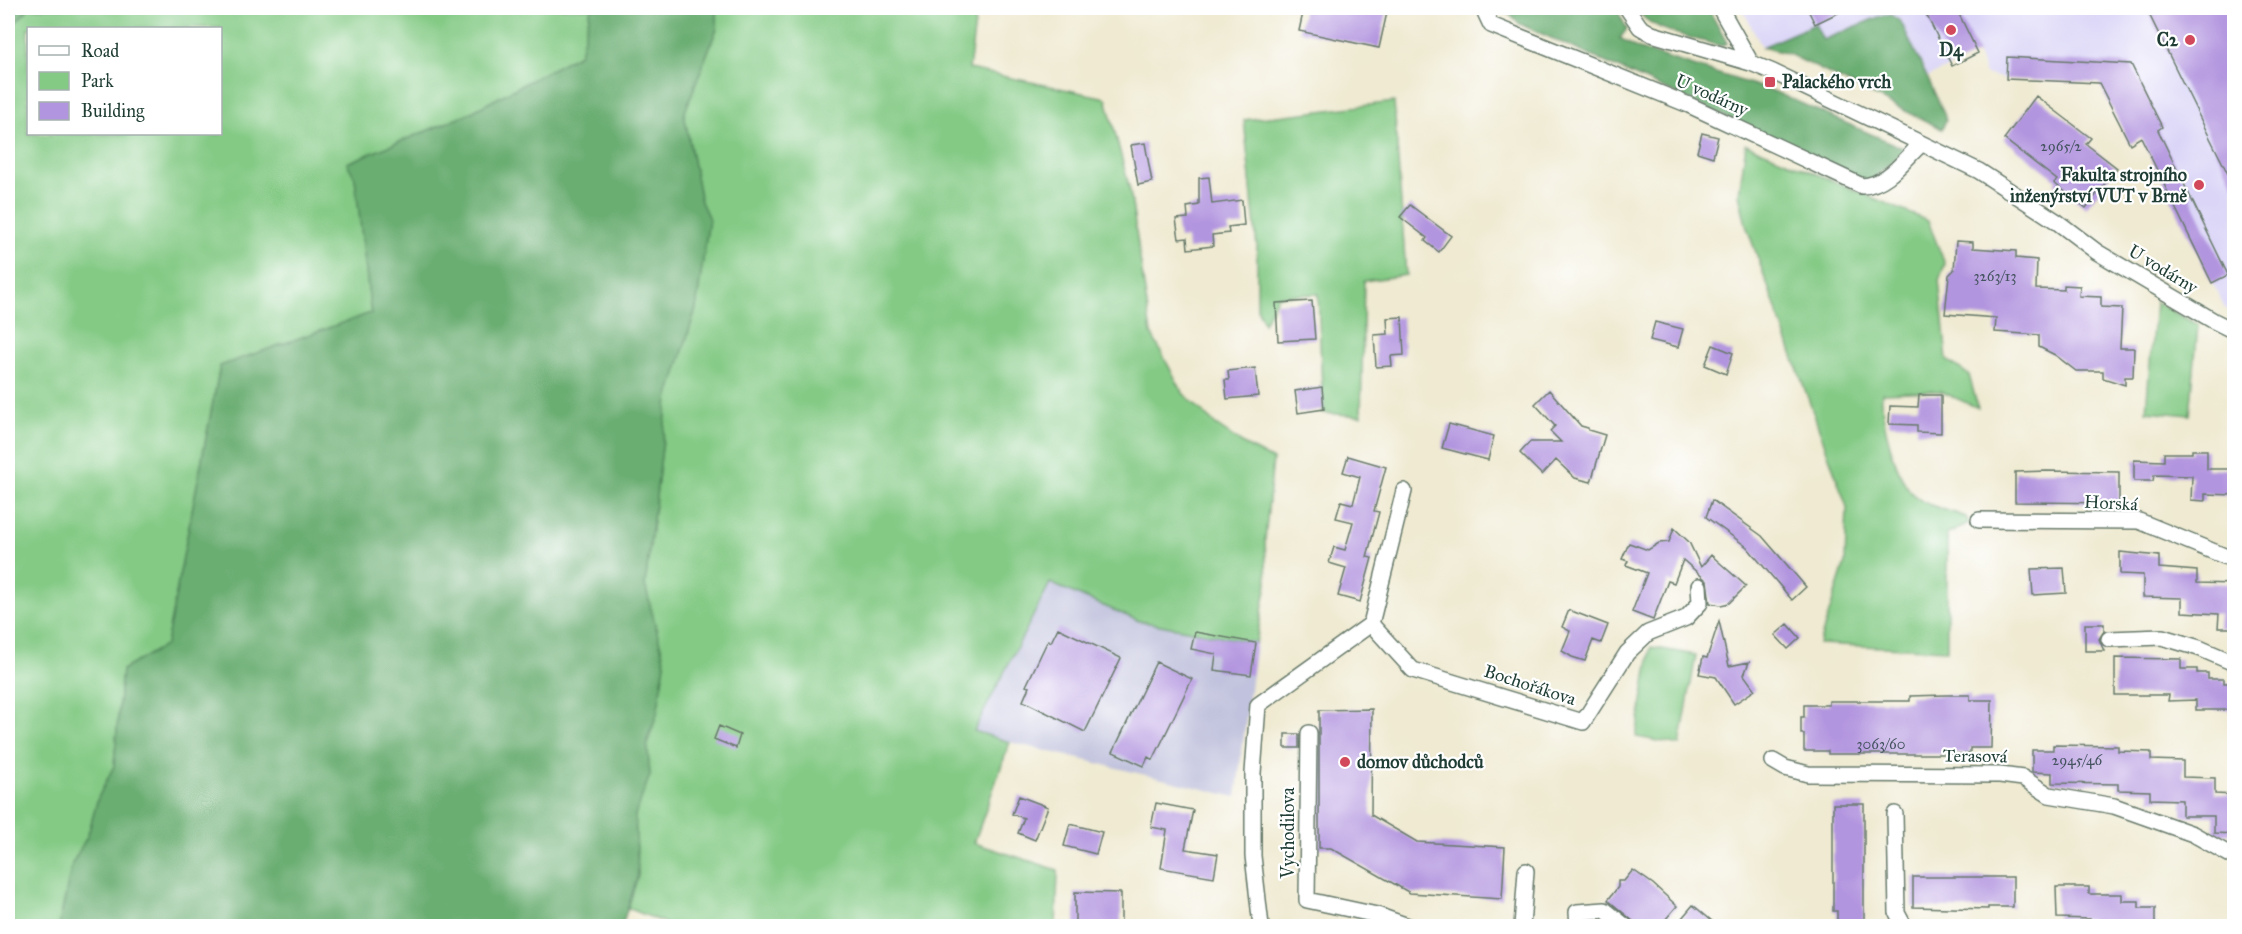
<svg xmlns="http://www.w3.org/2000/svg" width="2242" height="934" font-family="'IM FELL Great Primer',serif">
	<rect width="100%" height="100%" fill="#fff"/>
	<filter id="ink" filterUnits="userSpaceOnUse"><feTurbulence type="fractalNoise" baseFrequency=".0167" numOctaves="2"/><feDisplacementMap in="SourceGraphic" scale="12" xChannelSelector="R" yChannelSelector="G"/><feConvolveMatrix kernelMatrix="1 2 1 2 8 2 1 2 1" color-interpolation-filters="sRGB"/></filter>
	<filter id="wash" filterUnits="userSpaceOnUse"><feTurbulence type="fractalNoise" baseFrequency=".008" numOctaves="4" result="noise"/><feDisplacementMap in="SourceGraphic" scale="24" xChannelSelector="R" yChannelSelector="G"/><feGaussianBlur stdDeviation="1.35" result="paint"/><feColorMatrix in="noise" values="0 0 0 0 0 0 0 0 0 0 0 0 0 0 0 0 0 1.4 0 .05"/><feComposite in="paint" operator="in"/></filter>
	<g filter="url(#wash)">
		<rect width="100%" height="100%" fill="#efead1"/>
		<!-- built -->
		<path fill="#dbd6f7" d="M1742,8H2234V313L2225,308L2141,137L2162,127L2131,64L2006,79L1985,74L1978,53L1928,77L1901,22L1882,15L1822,40L1814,24L1762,47Z"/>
		<!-- industrial -->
		<path fill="#c1c2dd" d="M1050,582L1139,621L1256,643L1236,797L1010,742L974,731Z"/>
		<!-- green -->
		<path fill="#84ca85" stroke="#52845c" stroke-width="1.5" fill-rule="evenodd" d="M29,8H591L580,54L466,115L348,163L355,178L371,313L220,366L166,645L122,670L114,766L98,798L88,835L72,864L59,926H8V31ZM28,28H220V134H28Z
			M717,8H977L969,69L1106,98L1130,190L1151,333L1183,393L1216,425L1245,445L1273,460L1265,540L1267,584L1256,643L1139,621L1050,583L974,731L1010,742L974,843L1058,870L1056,926H672L628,908L638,875L635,815L650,775L647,745L657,714L665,663L645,586L668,399L696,308L709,219L701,202L684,114L717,28Z
			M1394,102L1406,275L1364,281L1361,416L1323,413L1318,294L1278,296L1264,323L1257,308V247L1244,120Z
			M1746,144L1928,221L1945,264L1939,280L1947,360L1969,375L1978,408L1940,391L1882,393C1880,417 1896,480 1915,496C1928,507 1951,511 1966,517L1969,524L1947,534V650L1819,644L1845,563L1847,507L1746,225L1739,194Z
			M2155,302L2198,325L2190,415L2146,411Z
			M1651,647L1696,655L1680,745L1636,737Z"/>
		<!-- forest -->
		<path fill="#6bae72" stroke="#457653" stroke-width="1.5" d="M8,8H29L8,31Z
			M591,8H717V28L684,114L701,202L709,219L696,308L668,399L645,585L665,663L657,714L647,740L650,775L635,815L638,875L622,926H59L72,864L88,835L98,798L114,766L122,670L166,645L220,366L371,313L355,178L347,163L466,115L580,54Z
			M1502,8H1616L1627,29L1620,38L1636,48L1773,91L1905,149L1868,184L1749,127L1520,24Z
			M1636,8H1708L1727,43L1722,46C1698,39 1647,31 1636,8Z
			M1883,15H1891L1901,22L1944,113L1946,120L1942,129L1789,54L1762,47L1815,24L1823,40Z"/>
		<g id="blocks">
			<!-- building -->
			<path fill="#b295df" d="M1304,8H1388L1379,48L1299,31Z
				M1807,8H1848L1815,24Z
				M1923,8H1956L1978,53L1952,66Z
				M2146,8H2235V188L2203,124Z
				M2007,57L2131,64L2162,127L2158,130L2228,275L2212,283L2141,137L2130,144L2099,83L2006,79Z
				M2036,96L2091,138L2086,144L2117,168L2086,208L2054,183L2057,180L2004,139Z
				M1702,133L1718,137L1713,157L1697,152Z
				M1145,143L1152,182L1138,185L1131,145Z
				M1209,177L1212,204L1242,200L1244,225L1228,227L1229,233L1212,235L1213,246L1188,249L1187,238L1179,239L1176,219L1188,218L1187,207L1199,205V178Z
				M1410,205L1451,236L1439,252L1425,241L1427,238L1400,217Z
				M1956,241L1973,242V248L2016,251V258L2037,260L2036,289L2064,290V285L2080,286L2079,296L2101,297V307L2122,308L2120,348H2134L2133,377H2125V385L2103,378V371H2076L2055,355L2039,347V335L1995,332L1996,318L1945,314L1949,275L1954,270Z
				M1312,301L1315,339L1278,341L1276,303Z
				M1402,317L1404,355L1391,356L1392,366L1376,367L1374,335L1388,334L1387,318Z
				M1655,322L1683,329L1678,347L1650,340Z
				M1713,345L1733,353L1726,374L1705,365Z
				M1255,368L1258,396L1227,399L1225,380H1229L1228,371Z
				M1322,387L1324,409L1298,413L1295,391Z
				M1549,390L1581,426L1588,428V430L1605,435L1591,482L1575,478L1556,460L1542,475L1520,453L1530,442H1561L1550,431L1555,426L1535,404Z
				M1919,395H1941V433L1917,432V425L1889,424L1890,406L1918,407Z
				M1449,424L1494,436L1488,460L1442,448Z
				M2192,450H2207V469H2235V495L2205,494V501L2191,500L2192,476L2154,475L2153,481H2134V460L2164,461V453H2192Z
				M1348,456L1386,467L1374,511L1379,512L1367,557L1372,558L1360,602L1338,596L1346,568L1329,563L1334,547L1345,550L1353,522L1336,518L1341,501L1353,504L1360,477L1343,472Z
				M2046,471L2119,472V503L2015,502V472Z
				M1712,500L1762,536L1806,587L1792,600L1747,547L1706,517Z
				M1674,528L1689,542L1701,567L1711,555L1746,586L1729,603L1721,605L1710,603L1707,581L1683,560L1674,583L1668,581L1653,620L1632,612L1647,573L1626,565L1628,561L1622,559L1629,543L1648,550L1659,543L1669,542Z
				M2120,552L2159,556V568L2197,571V583L2235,584L2234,628H2218L2219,614L2182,612V598L2143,597V575L2120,574Z
				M2064,568L2066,593L2033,595L2031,569Z
				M1569,610L1608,625L1601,643L1593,640L1585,661L1572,657L1562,651L1570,631L1562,627Z
				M1719,621L1729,666L1749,662L1744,675L1755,690L1734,704L1716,677L1699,674L1703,657L1707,658Z
				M1788,624L1800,638L1788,649L1775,635Z
				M2085,624H2104V631L2099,639L2104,651H2085Z
				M1058,628L1121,658L1085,732L1023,701L1029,687L1026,686L1048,640L1051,642Z
				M1195,632L1256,643L1251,675L1214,670L1216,654L1191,649Z
				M2115,658L2181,659V669H2197V673H2208V679H2224V683H2235V710H2196V700L2168,701L2169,695H2115Z
				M1156,662L1192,679L1153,760L1148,757L1144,766L1113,752Z
				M1946,695H1970V700H1992L1991,748H1970V754H1828V751H1804V734H1801V717H1804V705H1829V701H1910V696Z
				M1372,709L1371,815L1417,842L1505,847L1502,899L1410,893L1331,848H1319V710Z
				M719,726L740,735L736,748L714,739Z
				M1285,734H1299V748H1285Z
				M2053,745L2118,746V751L2151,752V760L2183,761V777L2215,778V794L2235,795V834L2214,833V816H2182V800L2150,799V791L2118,790V784L2052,783V773L2032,772V750H2053Z
				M1019,796L1048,807L1035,840L1018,833L1024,818L1012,814Z
				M1156,803L1193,810L1185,849L1218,854L1214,877L1161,868L1167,830L1151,827Z
				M1833,804H1864V927H1837V911H1833Z
				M1070,824L1102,832L1096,854L1064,846Z
				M1633,870L1653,884L1677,906L1659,927H1640L1608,900L1618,887V881H1624Z
				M1913,877H2013V907H1988V909L1913,907Z
				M2056,887H2089V894H2122V901H2139V908H2155V927H2097L2090,926V919L2057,918Z
				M1075,892L1121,893V927H1075Z
				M1693,905L1719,927H1692L1682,918Z"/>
		</g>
	</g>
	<g filter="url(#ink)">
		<use href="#blocks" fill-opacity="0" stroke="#687a6b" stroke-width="1.5"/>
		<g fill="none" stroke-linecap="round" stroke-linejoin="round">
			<!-- street casing -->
			<g stroke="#687a6b" stroke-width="18">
				<path id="street" d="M1483,8L1491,25L1689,105L1862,186C1887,185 1903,161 1921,144
					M1627,8L1640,27L1652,34L1751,63L1773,72L1979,171L2056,221L2097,252L2214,321L2234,331
					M1720,8L1751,63
					M1979,520L2139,521L2234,560
					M1371,624L1413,670L1583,722L1627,653L1648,633L1686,618L1700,603L1699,586
					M2109,639L2162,637L2199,648L2234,663
					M1309,733L1307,900L1377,915L1408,926
					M1773,761L1785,768L1808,774L2000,775L2023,778L2049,795L2114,806L2193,834L2234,857
					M1895,814L1897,913L1904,926
					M1261,926L1253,856V773L1258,705L1371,624L1404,491
					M1522,926L1526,871
					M1578,926L1577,912L1605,910L1625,926"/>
			</g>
			<!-- street -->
			<use href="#street" stroke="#fff" stroke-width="15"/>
		</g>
	</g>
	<!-- markers -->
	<g fill="#d1495b" stroke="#fff" stroke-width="2">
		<circle cx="1951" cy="30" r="6"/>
		<circle cx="2190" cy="40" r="6"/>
		<rect x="1764" y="76" width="12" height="12" rx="3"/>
		<circle cx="2199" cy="185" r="6"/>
		<circle cx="1345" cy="762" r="6"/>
	</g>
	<g text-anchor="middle" stroke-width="4.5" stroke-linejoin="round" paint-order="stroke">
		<!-- number labels -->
		<g font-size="15" fill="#44535f">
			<text x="2061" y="151">2965/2</text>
			<text x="1995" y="281">3263/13</text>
			<text x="1881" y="749">3063/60</text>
			<text x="2077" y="765">2945/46</text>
		</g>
		<!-- poi labels -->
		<g font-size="18" font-weight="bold" fill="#1f3d34" stroke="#fff" text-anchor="end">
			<text x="2178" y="46">C2</text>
			<text x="1951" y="56" text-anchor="middle">D4</text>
			<text x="1782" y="88" text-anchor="start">Palackého vrch</text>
			<text x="2187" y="181">Fakulta strojního<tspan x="2187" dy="21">inženýrství VUT v Brně</tspan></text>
			<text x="1357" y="768" text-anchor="start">domov důchodců</text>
		</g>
		<!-- street labels -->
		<g font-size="18" fill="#1f3d34" stroke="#fff">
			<text transform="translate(1712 95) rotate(24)" y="6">U vodárny</text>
			<text transform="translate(2163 269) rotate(31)" y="6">U vodárny</text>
			<text transform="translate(2111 503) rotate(3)" y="6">Horská</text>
			<text transform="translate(1530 685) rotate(18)" y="6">Bochořákova</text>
			<text transform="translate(1975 756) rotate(1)" y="6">Terasová</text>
			<text transform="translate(1288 833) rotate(-90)" y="6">Vychodilova</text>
		</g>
	</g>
	<!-- margin -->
	<rect width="2242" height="934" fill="none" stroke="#fff" stroke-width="30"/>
	<!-- legend -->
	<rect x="27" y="27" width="195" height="108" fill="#ffffff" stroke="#a5b1ae" stroke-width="1.5"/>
	<rect x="39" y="46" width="30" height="9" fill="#ffffff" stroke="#a5b1ae" stroke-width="1.5"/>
	<text x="81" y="57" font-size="18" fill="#1f3d34">Road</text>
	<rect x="39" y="72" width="30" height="18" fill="#84ca85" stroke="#a5b1ae" stroke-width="1.5"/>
	<text x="81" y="87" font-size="18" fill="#1f3d34">Park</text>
	<rect x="39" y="102" width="30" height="18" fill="#b295df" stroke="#a5b1ae" stroke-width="1.5"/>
	<text x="81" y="117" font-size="18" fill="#1f3d34">Building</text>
</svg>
